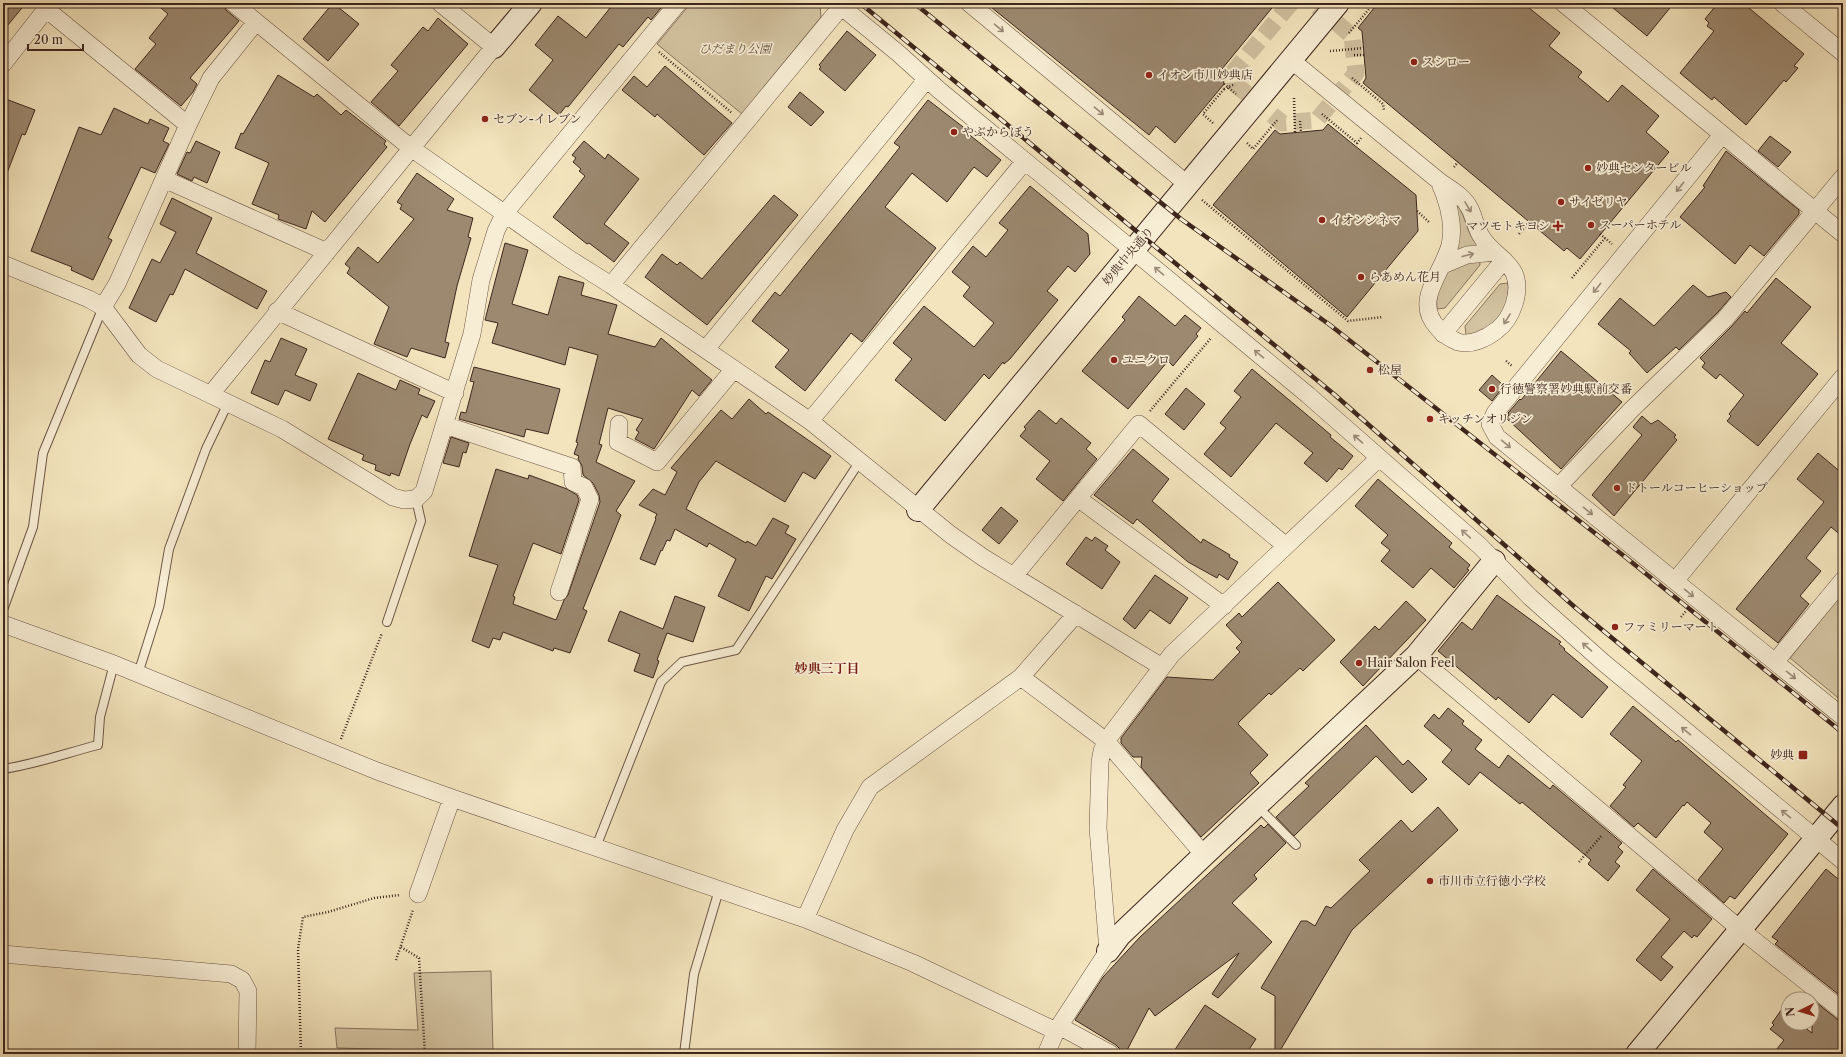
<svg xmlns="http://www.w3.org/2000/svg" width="1846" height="1057" font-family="'Libre Caslon Text','Noto Serif JP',serif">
	<rect width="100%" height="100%" fill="#f3e4bd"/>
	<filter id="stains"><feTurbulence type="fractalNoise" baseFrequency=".005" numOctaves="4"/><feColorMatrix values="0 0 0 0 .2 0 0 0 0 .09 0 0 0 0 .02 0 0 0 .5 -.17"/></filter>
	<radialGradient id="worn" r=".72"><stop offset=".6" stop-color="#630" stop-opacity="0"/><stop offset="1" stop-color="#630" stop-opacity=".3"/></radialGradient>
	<!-- green -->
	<path fill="#d4c4a2" stroke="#897560" d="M691,3H816L820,6L821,17L742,114L657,44Z
		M1456,203C1468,219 1464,231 1480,248L1454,254Z
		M1479,258L1480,265L1445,308L1437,309C1436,295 1438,275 1452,267C1460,262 1471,261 1479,258Z
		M1508,283C1511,311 1494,332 1466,335L1465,326L1500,284Z
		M1843,593V702L1790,658Z
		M491,971L493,1052L337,1048L335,1028L418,1030L414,973Z"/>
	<!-- building -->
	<path fill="#9c8970" stroke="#3e261d" d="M3,3H26L3,31Z
		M155,3H223L226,10L239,21L190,78L197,84L193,92L181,106L135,69L156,44L149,38L168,14Z
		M333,3L359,24L328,61L303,39Z
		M614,3H665L651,20L648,17L623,47L619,44L568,107L566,106L559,115L529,90L553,60L535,45L558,16L586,38Z
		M986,3H1276L1222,69L1224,84L1175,143L1156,126L1149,135Z
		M1378,3H1523L1560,33L1549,46L1582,72L1578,77L1608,102L1622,85L1659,116L1646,132L1669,152L1580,259L1567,248L1564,251L1363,83L1366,78L1362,31L1358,28Z
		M1607,3H1674L1647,36Z
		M1718,3H1743L1804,54L1794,66L1798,68L1786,82L1784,80L1746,125L1714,97L1712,100L1680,73L1714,31L1707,26L1709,23L1705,19Z
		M438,18L468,44L399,126L371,102L398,71L391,65L423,27L428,31Z
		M847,31L876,55L845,91L819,69L821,67L819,65Z
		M665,66L732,123L704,155L657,114L655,117L622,90L634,76L647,87Z
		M278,75L314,97L317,94L341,115L346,110L386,141L384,144L387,147L325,222L312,211L306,229L278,219L279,215L252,204L269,163L235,148L241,133L243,134Z
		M800,92L824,112L811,126L788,107Z
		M3,98L35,110L25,135L22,134L4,181H3Z
		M928,100L967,130L966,132L1001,160L987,177L974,167L947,202L912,173L885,207L936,248L862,342L851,333L805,391L775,367L789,350L752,321L775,292L780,296L870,185L900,147L894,143Z
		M114,108L148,124L150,119L169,128L163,141L169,144L155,173L141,167L108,238L112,240L93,280L71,270L72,267L31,251L79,127L101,135Z
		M1328,124L1416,195L1418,231L1347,317L1213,205L1275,130L1280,134L1323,130Z
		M1770,136L1791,152L1778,167L1758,151Z
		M196,141L220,152L207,183L194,177L192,181L177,174L187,152L190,153Z
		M584,141L605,159L608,154L639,179L604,224L629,243L614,262L589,243L587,244L553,217L585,176L579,171L581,169L573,162L576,158L572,155Z
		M1726,151L1799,210V214L1764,256L1750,245L1735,264L1680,217L1705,187L1703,186Z
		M417,173L454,199L447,210L473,218L468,237L471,238L457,286L445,342L449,343L445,358L411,348L407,357L374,344L389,307L347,273L350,268L345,264L358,247L378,263L414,219L400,209L402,205L397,202Z
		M1030,186L1088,234L1090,254L1075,272L1068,266L1047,291L1058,300L1010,359L1004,364L1003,362L989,379L984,374L945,421L895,380L912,359L893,343L924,306L974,347L994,323L963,296L970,287L952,272L973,246L986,257L1008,230L999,223Z
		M774,195L798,215L707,325L645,277L662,254L677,265L680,262L702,279Z
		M172,198L212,218L196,253L267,291L257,309L185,269L173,295L170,294L156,322L129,308L152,259L160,263L176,232L160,224Z
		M505,243L528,250L512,304L548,315L559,276L584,283L581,295L617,305L608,334L655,347L661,338L712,380L699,396L692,390L654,449L635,439L639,432L636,430L643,419L608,408L599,444L602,445L596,462L635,481L616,511L621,515L583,609L587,611L570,653L554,648L553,651L503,632L500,640L493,638L489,648L472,641L498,565L469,556L496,469L528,479L529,475L567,489L577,495L579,500L561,554L533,543L513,596L515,597L513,604L556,620L564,600L568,595L600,502L599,495L593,483L583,475L582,466L578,459L579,456L574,454L578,443L576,442L598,355L569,347L565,365L492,343L498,323L485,320Z
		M1776,278L1811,307L1781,343L1818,374L1758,446L1727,421L1731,416L1729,414L1744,395L1720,374L1716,379L1702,367L1705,363L1700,358L1732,326L1745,311L1747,313Z
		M1693,285L1708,297L1726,292L1731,297L1718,312L1679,350L1676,347L1647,373L1629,353L1631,351L1598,324L1620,298L1654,326Z
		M1139,296L1175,326L1185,315L1201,328L1196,334L1198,336L1173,366L1168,361L1128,409L1082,371L1125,320L1122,317Z
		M281,338L307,349L295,375L317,384L310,401L285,390L278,405L251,393L265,360L270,362Z
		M1561,351L1622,402L1561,469L1506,418L1509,415L1508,413L1520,399L1521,400Z
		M474,367L560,389L548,434L526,429L524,437L459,419L461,412L466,413L474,382L470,381Z
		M1252,369L1331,435L1330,437L1353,456L1342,470L1339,468L1327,482L1304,463L1313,453L1276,423L1231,477L1204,454L1226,428L1220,423L1241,397L1234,391Z
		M358,373L396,390L400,380L420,389L418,394L435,401L427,418L422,415L410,444L399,476L391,473L390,476L375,470L376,465L362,460L364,455L328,439Z
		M1492,375L1504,386L1492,401L1479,390Z
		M1186,388L1205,404L1184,430L1165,414Z
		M749,399L766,414L768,412L831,456L815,479L803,472L785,502L716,461L699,482L686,509L746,543L747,541L756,546L773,518L789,526L785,533L796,539L772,579L766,576L749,611L718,596L736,559L709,543L707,547L675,529L670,541L667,540L662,551L661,550L655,565L640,559L656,519L655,518L657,514L639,505L653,489L665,495L677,472L671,468L721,410L732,419Z
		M1039,410L1056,424L1061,418L1091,443L1086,449L1097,459L1063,501L1036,479L1050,461L1020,436L1026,429L1024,427Z
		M1642,416L1651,424L1658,420L1676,435L1674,437L1677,440L1614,516L1592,495L1642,435L1633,427Z
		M451,437L469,443L466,453L463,452L459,467L443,463Z
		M1133,449L1169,479L1152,501L1201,543L1203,539L1230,555L1229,557L1238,562L1228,580L1219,574L1217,578L1188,562L1137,519L1133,524L1094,495Z
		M1818,453L1843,474V537L1831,527L1806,558L1821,571L1800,596L1809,604L1778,643L1736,609L1824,502L1797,479Z
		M1378,479L1452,543L1449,547L1470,565L1467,569L1469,570L1454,588L1431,568L1413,588L1381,561L1390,550L1381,543L1388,535L1355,506Z
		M1001,507L1018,521L999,544L982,530Z
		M1086,537L1092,541L1095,537L1108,546L1105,550L1120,562L1102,589L1066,564Z
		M1155,575L1188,598L1170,624L1150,610L1135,629L1123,619Z
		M1278,582L1335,640L1303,671L1300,668L1271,695L1269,693L1239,722L1238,724L1268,755L1250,773L1259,783L1201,837L1141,767L1142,757H1133L1121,743V738L1167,677L1213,680L1240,652L1236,648L1242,642L1226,625L1239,613L1242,617Z
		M1497,595L1561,642L1559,644L1565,649L1564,650L1608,687L1582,718L1553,694L1529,723L1498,697L1496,700L1438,651L1462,622L1472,630Z
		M675,596L705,607L693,642L667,633L657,660L659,661L653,678L634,671L640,654L608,641L620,611L663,629Z
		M1406,601L1426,620L1363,686L1340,662L1375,626L1379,630Z
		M1633,706L1676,742L1678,740L1788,834L1735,899L1730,896L1724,903L1698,880L1723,849L1704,832L1711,823L1687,802L1684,806L1683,805L1656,838L1638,823L1634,827L1610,806L1626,787L1623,785L1642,761L1610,734Z
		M1448,708L1464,721L1462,724L1482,740L1475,749L1499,768L1508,755L1550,789L1553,785L1622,843L1618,847L1623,852L1615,862L1620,866L1608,881L1588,864L1591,860L1522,802L1520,804L1480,772L1469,785L1442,762L1452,750L1424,726L1434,714L1439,719Z
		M1366,725L1403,765L1408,760L1427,779L1412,793L1376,756L1294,836L1276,817L1309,786L1305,783Z
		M1438,807L1458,830L1352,930L1278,1054H1275V996L1261,988L1301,921H1307L1315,926L1326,906L1331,908L1370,871L1359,860L1401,820L1412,832Z
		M1268,824L1286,843L1254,875L1257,879L1232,903L1272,942L1218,998L1212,994L1239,953L1155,1016L1149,1008L1125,1054L1116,1045L1075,1020L1103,977L1140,937L1261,825L1264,828Z
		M1653,869L1712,919L1697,937L1694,935L1692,938L1684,931L1661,957L1673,967L1661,981L1636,960L1670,919L1636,890Z
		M1826,869L1843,883V998L1775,944L1778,941L1772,937Z
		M1812,999L1837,1019L1843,1021V1045L1837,1053L1838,1054H1773L1784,1040L1770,1029L1774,1025L1772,1023L1782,1009L1788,1014V1023H1799L1812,1033Z
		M1205,1005L1256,1039L1246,1054H1172Z"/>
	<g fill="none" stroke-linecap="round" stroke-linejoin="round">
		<!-- street-tunnel -->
		<path stroke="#cfbe9d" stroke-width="17" stroke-dasharray="17 8" stroke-linecap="butt" d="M1291,3L1234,71L1235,84L1282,123L1317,120L1356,73L1352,36L1313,3"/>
		<!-- lane casing -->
		<g stroke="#6b5645" stroke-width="10">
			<path id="lane" d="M3,610L33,527L43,453L103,307
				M387,622L421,521L416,499
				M138,674L159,607L169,549L206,449L228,403
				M3,769C37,764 66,753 98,745L100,717L114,664
				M1257,806L1296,845
				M596,847L661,682L682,662L736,650L860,461
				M684,1054L694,974L719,890"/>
		</g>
		<!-- street casing -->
		<g stroke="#6b5645" stroke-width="18">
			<path id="street" d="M233,3L411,148L568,258L611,285L810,421L951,535L984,558L1162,667
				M837,3L898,53L939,90L1308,395L1480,546L1530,597L1604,663L1843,861
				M969,3L1187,184
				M1563,3L1843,234
				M1782,3L1843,53
				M46,9L188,125
				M1291,60L1439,181C1450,189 1464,196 1470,209C1475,219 1476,230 1483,239C1491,252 1507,259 1514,273C1522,291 1512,319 1497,330C1487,338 1471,346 1458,342C1451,339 1443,334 1438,328C1412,301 1443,273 1450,245C1455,223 1448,201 1439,181
				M3,64L51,3
				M1722,135L1495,413L1490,424L1497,437L1843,717
				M164,179L327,252
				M3,264L89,299L103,307L139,355L157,369L282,429L393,497L404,500L416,499L424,491L472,334L481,280L496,231L504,214L678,3
				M1443,265L1467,255L1495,252
				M611,285L841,7
				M103,307L117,284L188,125L211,78L256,22
				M277,311L455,393
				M1443,334L1504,260
				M706,349L927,79
				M211,394L494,47L440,3
				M810,421L1025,161
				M619,424L618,442L657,462L734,369
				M445,425L572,467L573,482L584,487L590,499L559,592
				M1558,487L1631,410L1725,319L1843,177
				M1079,499L1224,606
				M1014,576L1139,424L1286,546
				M1675,581L1843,377
				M3,624L114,664L377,771L452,798L805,919L913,963L1056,1031
				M1416,656L1741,930L1843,1011
				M1775,662L1843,580
				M1021,677L1106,741L1204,855
				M418,894L452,798
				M805,919L845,830L870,787L1021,677L1076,614
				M3,954L231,974L242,980L248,991L247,1054
				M1059,1026L1111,1054
				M1046,1054L1056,1031L1108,951L1098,828L1100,762L1102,751L1106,741L1172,654L1379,458"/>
		</g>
		<!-- secondary casing -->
		<g stroke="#3e261d" stroke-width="24">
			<path id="secondary" d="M494,47L531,3
				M918,510L1338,3
				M1108,951L1120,935L1204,855L1416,656L1494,561
				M1637,1054L1843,806"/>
		</g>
		<!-- path -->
		<path stroke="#3e261d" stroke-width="2.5" stroke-dasharray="1 2" stroke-linecap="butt" d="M1349,33L1374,3
			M1330,51L1364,48
			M659,52L732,113
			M1354,55H1364
			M1223,72L1234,71
			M1352,78L1383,104L1384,110
			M1224,84L1236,94
			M1294,98L1295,133
			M1322,114L1357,143L1361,138
			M1300,121L1301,132
			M1213,123L1203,114L1224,89
			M1247,143L1253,149L1278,119
			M1454,167L1458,162
			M1202,200L1348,321L1383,317
			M1417,211L1430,223
			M1519,234L1529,222
			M1600,234L1612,244
			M1572,278L1605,238
			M1506,361L1512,366
			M1150,411L1211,338
			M1681,617L1686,611
			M341,739L382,633
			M1579,862L1602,835
			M401,947L419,958L425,1054
			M396,960L413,910
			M310,1053H301L298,949L303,917L328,912L374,898L400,895
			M310,1054H372"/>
		<!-- lane -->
		<use href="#lane" stroke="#f7edd4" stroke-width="8"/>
		<!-- street -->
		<use href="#street" stroke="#f7edd4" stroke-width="17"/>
		<!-- secondary -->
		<use href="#secondary" stroke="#f7edd4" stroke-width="22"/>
		<!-- rail casing -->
		<g stroke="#3e261d" stroke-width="4.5">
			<path id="rail" d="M860,3L1335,395L1577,609L1843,829
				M914,3L1181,219L1330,325L1624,556L1843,733"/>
		</g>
		<!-- rail -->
		<use href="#rail" stroke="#f7edd4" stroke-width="3" stroke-dasharray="9" stroke-linecap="butt"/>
		<!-- path-bridge -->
		<path stroke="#3e261d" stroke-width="2.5" stroke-dasharray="1 2" stroke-linecap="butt" d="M1224,89L1235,84"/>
	</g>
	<!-- one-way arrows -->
	<defs><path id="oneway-shaft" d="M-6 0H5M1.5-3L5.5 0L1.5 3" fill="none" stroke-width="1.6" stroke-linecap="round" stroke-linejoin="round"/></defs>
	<g stroke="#9a8a78">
		<use href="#oneway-shaft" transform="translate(999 28) rotate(40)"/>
		<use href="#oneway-shaft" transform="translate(1099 111) rotate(40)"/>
		<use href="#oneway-shaft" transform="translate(1680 187) rotate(129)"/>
		<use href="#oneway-shaft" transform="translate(1468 207) rotate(59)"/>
		<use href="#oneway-shaft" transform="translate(1468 255) rotate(-14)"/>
		<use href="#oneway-shaft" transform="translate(1159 271) rotate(-140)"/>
		<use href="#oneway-shaft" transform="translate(1597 288) rotate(129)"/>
		<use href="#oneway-shaft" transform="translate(1507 319) rotate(122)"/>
		<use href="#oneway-shaft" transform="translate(1259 354) rotate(-140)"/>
		<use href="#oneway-shaft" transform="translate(1358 439) rotate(-139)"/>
		<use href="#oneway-shaft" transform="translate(1506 444) rotate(40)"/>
		<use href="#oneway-shaft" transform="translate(1588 511) rotate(39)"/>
		<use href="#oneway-shaft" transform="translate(1466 534) rotate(-138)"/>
		<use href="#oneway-shaft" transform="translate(1689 593) rotate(39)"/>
		<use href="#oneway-shaft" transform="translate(1587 647) rotate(-139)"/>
		<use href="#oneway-shaft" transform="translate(1791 675) rotate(39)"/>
		<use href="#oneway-shaft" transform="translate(1686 731) rotate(-140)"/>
		<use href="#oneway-shaft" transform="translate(1786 814) rotate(-140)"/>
	</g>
	<!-- markers -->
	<g fill="#8f2418" stroke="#f7edd4" stroke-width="1.5">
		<circle cx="1414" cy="62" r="4"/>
		<circle cx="1149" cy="75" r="4"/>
		<circle cx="485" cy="119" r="4"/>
		<circle cx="954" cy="132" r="4"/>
		<circle cx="1588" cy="168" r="4"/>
		<circle cx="1561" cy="202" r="4"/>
		<circle cx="1322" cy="220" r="4"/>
		<circle cx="1591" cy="225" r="4"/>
		<path d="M1556 220h4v4h4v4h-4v4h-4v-4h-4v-4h4z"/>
		<circle cx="1361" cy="277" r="4"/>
		<circle cx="1114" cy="360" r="4"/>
		<circle cx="1370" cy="370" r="4"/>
		<circle cx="1492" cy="389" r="4"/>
		<circle cx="1430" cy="419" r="4"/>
		<circle cx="1617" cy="488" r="4"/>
		<circle cx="1615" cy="627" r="4"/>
		<circle cx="1359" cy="663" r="4"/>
		<rect x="1798" y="750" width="10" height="10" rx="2"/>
		<circle cx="1430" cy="881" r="4"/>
	</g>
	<g text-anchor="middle" stroke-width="3.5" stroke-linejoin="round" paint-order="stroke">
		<!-- park labels -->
		<g font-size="12" font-style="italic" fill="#644e3e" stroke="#f7edd4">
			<text x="735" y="53">ひだまり公園</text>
		</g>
		<!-- poi labels -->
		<g font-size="12" fill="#3e261d" stroke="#f7edd4" text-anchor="start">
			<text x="1422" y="66">スシロー</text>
			<text x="1157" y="79">イオン市川妙典店</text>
			<text x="493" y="123">セブン-イレブン</text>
			<text x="962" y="136">やぶからぼう</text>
			<text x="1596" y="172">妙典センタービル</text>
			<text x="1569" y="206">サイゼリヤ</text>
			<text x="1330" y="224">イオンシネマ</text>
			<text x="1599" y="229">スーパーホテル</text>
			<text x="1550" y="230" text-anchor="end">マツモトキヨシ</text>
			<text x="1369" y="281">らあめん花月</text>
			<text x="1122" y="364">ユニクロ</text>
			<text x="1378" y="374">松屋</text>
			<text x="1500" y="393">行徳警察署妙典駅前交番</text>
			<text x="1438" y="423">キッチンオリジン</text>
			<text x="1625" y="492">ドトールコーヒーショップ</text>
			<text x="1623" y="631">ファミリーマート</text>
			<text x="1367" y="667">Hair Salon Feel</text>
			<text x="1794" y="759" text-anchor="end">妙典</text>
			<text x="1438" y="885">市川市立行徳小学校</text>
		</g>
		<!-- street labels -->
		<g font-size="12" fill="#3e261d" stroke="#f7edd4">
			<text transform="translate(1128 256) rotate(-50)" y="4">妙典中央通り</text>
		</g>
		<!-- neighbourhood labels -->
		<g font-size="13" font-weight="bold" fill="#7a1f14" stroke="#f7edd4">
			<text x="827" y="673">妙典三丁目</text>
		</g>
	</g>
	<!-- margin -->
	<rect width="1846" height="1057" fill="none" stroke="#f3e4bd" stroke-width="16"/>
	<rect x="4" y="4" width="1838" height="1049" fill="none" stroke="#3e261d" stroke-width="2"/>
	<rect x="8" y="8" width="1830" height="1041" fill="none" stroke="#3e261d"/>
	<!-- north arrow -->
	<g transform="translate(1800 1011) rotate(265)"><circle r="19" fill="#f7edd4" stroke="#ad9d8b"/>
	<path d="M0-3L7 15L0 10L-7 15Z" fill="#8f2418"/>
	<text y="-6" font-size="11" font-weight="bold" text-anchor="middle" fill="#3e261d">N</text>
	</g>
	<!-- scale -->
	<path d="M28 44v6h55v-6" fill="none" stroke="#3e261d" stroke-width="2"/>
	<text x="34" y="44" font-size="12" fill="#3e261d" stroke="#f7edd4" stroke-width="3" paint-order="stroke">20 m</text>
	<rect width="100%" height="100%" filter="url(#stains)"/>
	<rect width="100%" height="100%" fill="url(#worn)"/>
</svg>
